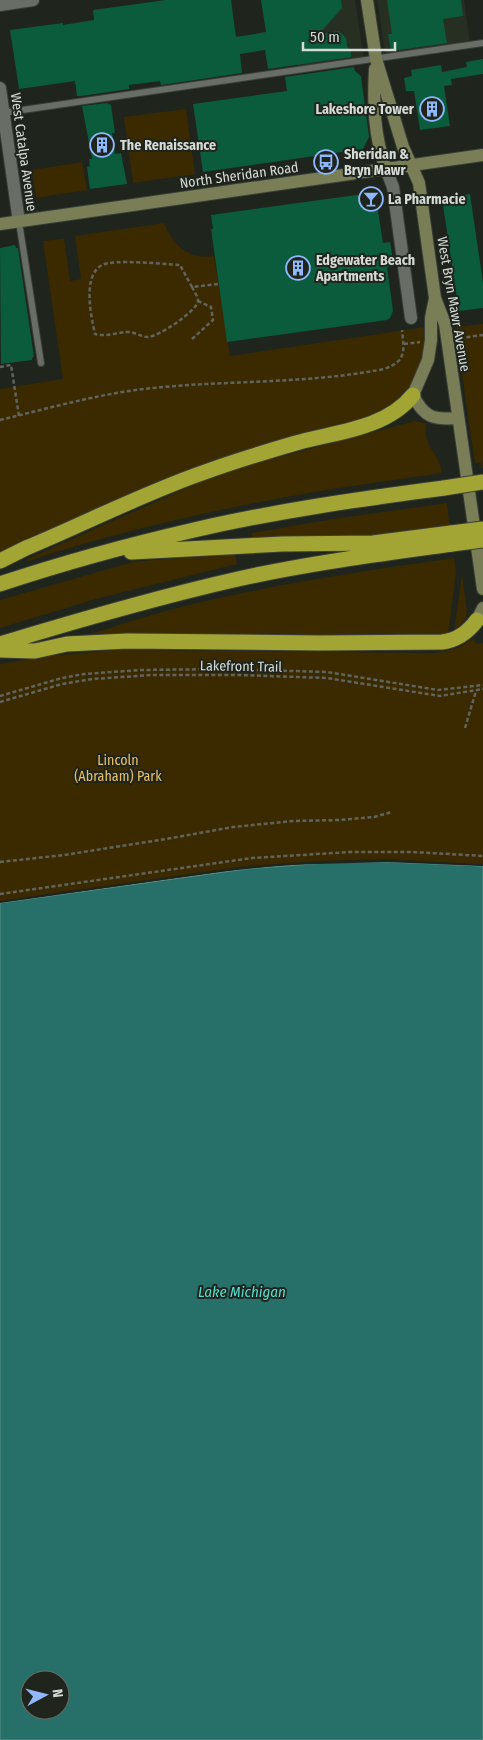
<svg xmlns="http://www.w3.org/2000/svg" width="483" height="1740" font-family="'Fira Sans Condensed',sans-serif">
	<rect width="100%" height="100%" fill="#1f241d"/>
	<!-- built -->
	<path fill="#272f23" d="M288,0H355L364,60L298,70Z
		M377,0H464L470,45L386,58Z"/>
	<!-- green -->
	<path fill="#3b2a00" d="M186,109L195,174L133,183L124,117Z
		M82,162L87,190L36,198L32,170Z
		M164,223C173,246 189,260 214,256L230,356L426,327C428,366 411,396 377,414L0,556V389L63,379L43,241L64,239L70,281L81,279L75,236Z
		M483,324V468H482L481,462L475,463L455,327Z
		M415,421L426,423C423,449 439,451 442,473C388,481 334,488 281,498C196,514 110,534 28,561L27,559L198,483L246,466Z
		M447,503L450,529L386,538L253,541L252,533L333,519Z
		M235,553L237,564L99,598L0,628V600L133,562Z
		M454,558L456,572L448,635L88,638L87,635C120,625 152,614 185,606C274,584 364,571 454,558Z
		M462,574L467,613L465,620L454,631Z
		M474,638L475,644L483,643V866L387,862L284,865L217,872L0,903V664L48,656L117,650L436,653L458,648Z"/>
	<!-- water -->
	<path fill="#277069" stroke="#5c908a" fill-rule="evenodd" d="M339,862H387L483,866V1740H0V903L246,869ZM30,1680H60V1710H30Z"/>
	<!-- pier -->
	<path fill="#1f241d" d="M387,859L478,864H483V866L387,862L284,865L217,872L0,903V901L26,897L246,866L320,861Z"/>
	<!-- building -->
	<path fill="#0a5c3d" d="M166,0H231L236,37L266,32L261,0H341L342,8L319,34L339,31L346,38L347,46L351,52V57L268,69L265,50L240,54L242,73L161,85L160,81L129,85V89L81,96H77L75,81L19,89L10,30L63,23V25L94,20L93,10Z
		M387,0H461L463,16L443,19L447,43L391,51L388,34H392Z
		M483,59V74L451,79L452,85L444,86L450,126L420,130L414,91H406L404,78L412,76L411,70L441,65L442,72L467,67L466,62Z
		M354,67L355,71L361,76L369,137L363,149L203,172L193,104L287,91L285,77Z
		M107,103L111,105L115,133H112L115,154L121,153L127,184L90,189L87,167L90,166L89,159H92L82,106Z
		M371,193L376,198L383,243L390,242L394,266L387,267L393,311L390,318L387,320L227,342L211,229H213L211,215Z
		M470,194L483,283V308L459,311L442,199Z
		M15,245L16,248H18L34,357L32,358V360L1,364L0,248Z"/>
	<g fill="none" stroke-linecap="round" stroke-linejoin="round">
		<!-- lane casing -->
		<g stroke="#3a3e39" stroke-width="8">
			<path id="lane" d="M2,113L483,43
				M19,222L41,363"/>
		</g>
		<!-- street casing -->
		<g stroke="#3a3e39" stroke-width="14">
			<path id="street" d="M0,5L33,0
				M0,88L19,222
				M386,169L393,187L411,318"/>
		</g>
		<!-- secondary casing -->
		<g stroke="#3a3e39" stroke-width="14">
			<path id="secondary" d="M367,0L376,59L403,147L419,183L435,298L445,324L483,589
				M375,69C373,104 374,136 386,169
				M0,224L483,155
				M435,298L431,318V340L428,360L413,395C424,418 434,420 458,418
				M477,620L483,608"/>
		</g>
		<!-- highway casing -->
		<g stroke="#3a3e39" stroke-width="17">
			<path id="highway" d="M131,552L282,544L373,543L451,533
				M0,561L26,548C86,523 144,493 205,472C235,461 265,452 296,443C335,432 386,429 413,395
				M0,584C63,563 129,545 194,530C276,511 360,499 444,488
				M0,644C79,620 158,597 238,579C309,563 381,554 452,544
				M0,650L35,651L67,644L127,641L320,643L442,642C458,640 468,632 477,620"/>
		</g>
		<!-- path -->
		<path stroke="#60645e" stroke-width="2.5" stroke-dasharray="4 2.5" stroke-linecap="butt" d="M192,287C194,291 198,297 198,301C197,311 158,337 148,337C140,337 134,331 126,332C116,333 104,337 95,334C91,316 82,276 102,265C114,259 164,264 180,265L192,287L219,284
			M460,338L483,335
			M192,339L213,320L211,307L198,301
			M404,344L420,342
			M0,367L11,365L19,416
			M0,420C50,408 101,393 153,388C230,380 307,384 384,369C407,361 404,351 402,330
			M0,696L62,678L84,674L140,670L224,669L327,672L438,690L483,685
			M0,702L62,684L92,679L152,675H239L327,678L440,696L483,689
			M465,728L476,691
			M0,862L64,855L166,839L233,827L293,821L339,820L374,817L392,812
			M0,894L252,858L350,852H413L483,856"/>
		<!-- lane -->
		<use href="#lane" stroke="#686e65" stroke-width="6"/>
		<!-- street -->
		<use href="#street" stroke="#686e65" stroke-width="12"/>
		<!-- secondary -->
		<use href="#secondary" stroke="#797e56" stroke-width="12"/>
		<!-- highway -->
		<use href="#highway" stroke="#a2a533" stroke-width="15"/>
		<!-- highway-bridge casing -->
		<g stroke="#3a3e39" stroke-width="17" stroke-linecap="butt">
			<path id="highway-bridge" d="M444,488L483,482
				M451,533L483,529
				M452,544L483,540"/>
		</g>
		<!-- highway-bridge -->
		<use href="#highway-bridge" stroke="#a2a533" stroke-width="15"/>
	</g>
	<!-- icons -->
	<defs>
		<g id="building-ring" transform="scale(1.25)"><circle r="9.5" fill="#1f241d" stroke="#8fb8fd" stroke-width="1.5"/><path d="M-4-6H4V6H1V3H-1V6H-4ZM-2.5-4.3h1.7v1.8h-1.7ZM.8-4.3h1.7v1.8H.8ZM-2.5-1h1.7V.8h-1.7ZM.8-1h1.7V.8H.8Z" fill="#8fb8fd"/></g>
		<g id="bus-ring" transform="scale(1.25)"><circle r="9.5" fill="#1f241d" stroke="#8fb8fd" stroke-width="1.5"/><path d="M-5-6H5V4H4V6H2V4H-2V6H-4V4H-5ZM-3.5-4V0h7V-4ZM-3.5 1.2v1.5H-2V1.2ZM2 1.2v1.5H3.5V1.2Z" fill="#8fb8fd"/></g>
		<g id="bar-ring" transform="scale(1.25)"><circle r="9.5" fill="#1f241d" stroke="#8fb8fd" stroke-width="1.5"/><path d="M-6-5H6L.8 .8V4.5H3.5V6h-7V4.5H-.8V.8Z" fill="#8fb8fd"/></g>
	</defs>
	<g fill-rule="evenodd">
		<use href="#building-ring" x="432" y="109"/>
		<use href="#building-ring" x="102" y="145"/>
		<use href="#bus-ring" x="326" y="162"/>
		<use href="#bar-ring" x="371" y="199"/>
		<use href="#building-ring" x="298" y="268"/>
	</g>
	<g text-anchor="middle" stroke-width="4" stroke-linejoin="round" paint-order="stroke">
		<!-- poi labels -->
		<g font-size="14" font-weight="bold" fill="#d7dbd6" stroke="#1f241d" text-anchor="start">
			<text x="414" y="114" text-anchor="end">Lakeshore Tower</text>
			<text x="120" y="150">The Renaissance</text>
			<text x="344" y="159">Sheridan &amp;<tspan x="344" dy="16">Bryn Mawr</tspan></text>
			<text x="388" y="204">La Pharmacie</text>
			<text x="316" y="265">Edgewater Beach<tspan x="316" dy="16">Apartments</tspan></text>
		</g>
		<!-- street labels -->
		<g font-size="14" fill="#d7dbd6" stroke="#1f241d">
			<text transform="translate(24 152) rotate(82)" y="5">West Catalpa Avenue</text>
			<text transform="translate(239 175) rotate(-8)" y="5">North Sheridan Road</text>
			<text transform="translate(454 304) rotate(80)" y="5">West Bryn Mawr Avenue</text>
			<text transform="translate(241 666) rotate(1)" y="5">Lakefront Trail</text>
		</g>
		<!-- park labels -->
		<g font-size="14" fill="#e8c064" stroke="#1f241d">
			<text x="118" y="765">Lincoln<tspan x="118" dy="16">(Abraham) Park</tspan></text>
		</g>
		<!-- water labels -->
		<g font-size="15" font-style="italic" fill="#54ded0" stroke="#1f241d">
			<text x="242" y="1297">Lake Michigan</text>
		</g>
	</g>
	<!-- north arrow -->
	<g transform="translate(45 1695) rotate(83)"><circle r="24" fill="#1f241d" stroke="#696d67"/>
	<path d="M0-4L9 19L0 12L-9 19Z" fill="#8fb8fd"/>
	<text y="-8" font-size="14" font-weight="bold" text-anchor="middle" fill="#d7dbd6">N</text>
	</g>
	<!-- scale -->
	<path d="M303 42v8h92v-8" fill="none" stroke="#d7dbd6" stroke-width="2.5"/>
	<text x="310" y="42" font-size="15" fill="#d7dbd6" stroke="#1f241d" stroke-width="4" paint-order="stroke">50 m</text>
</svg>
